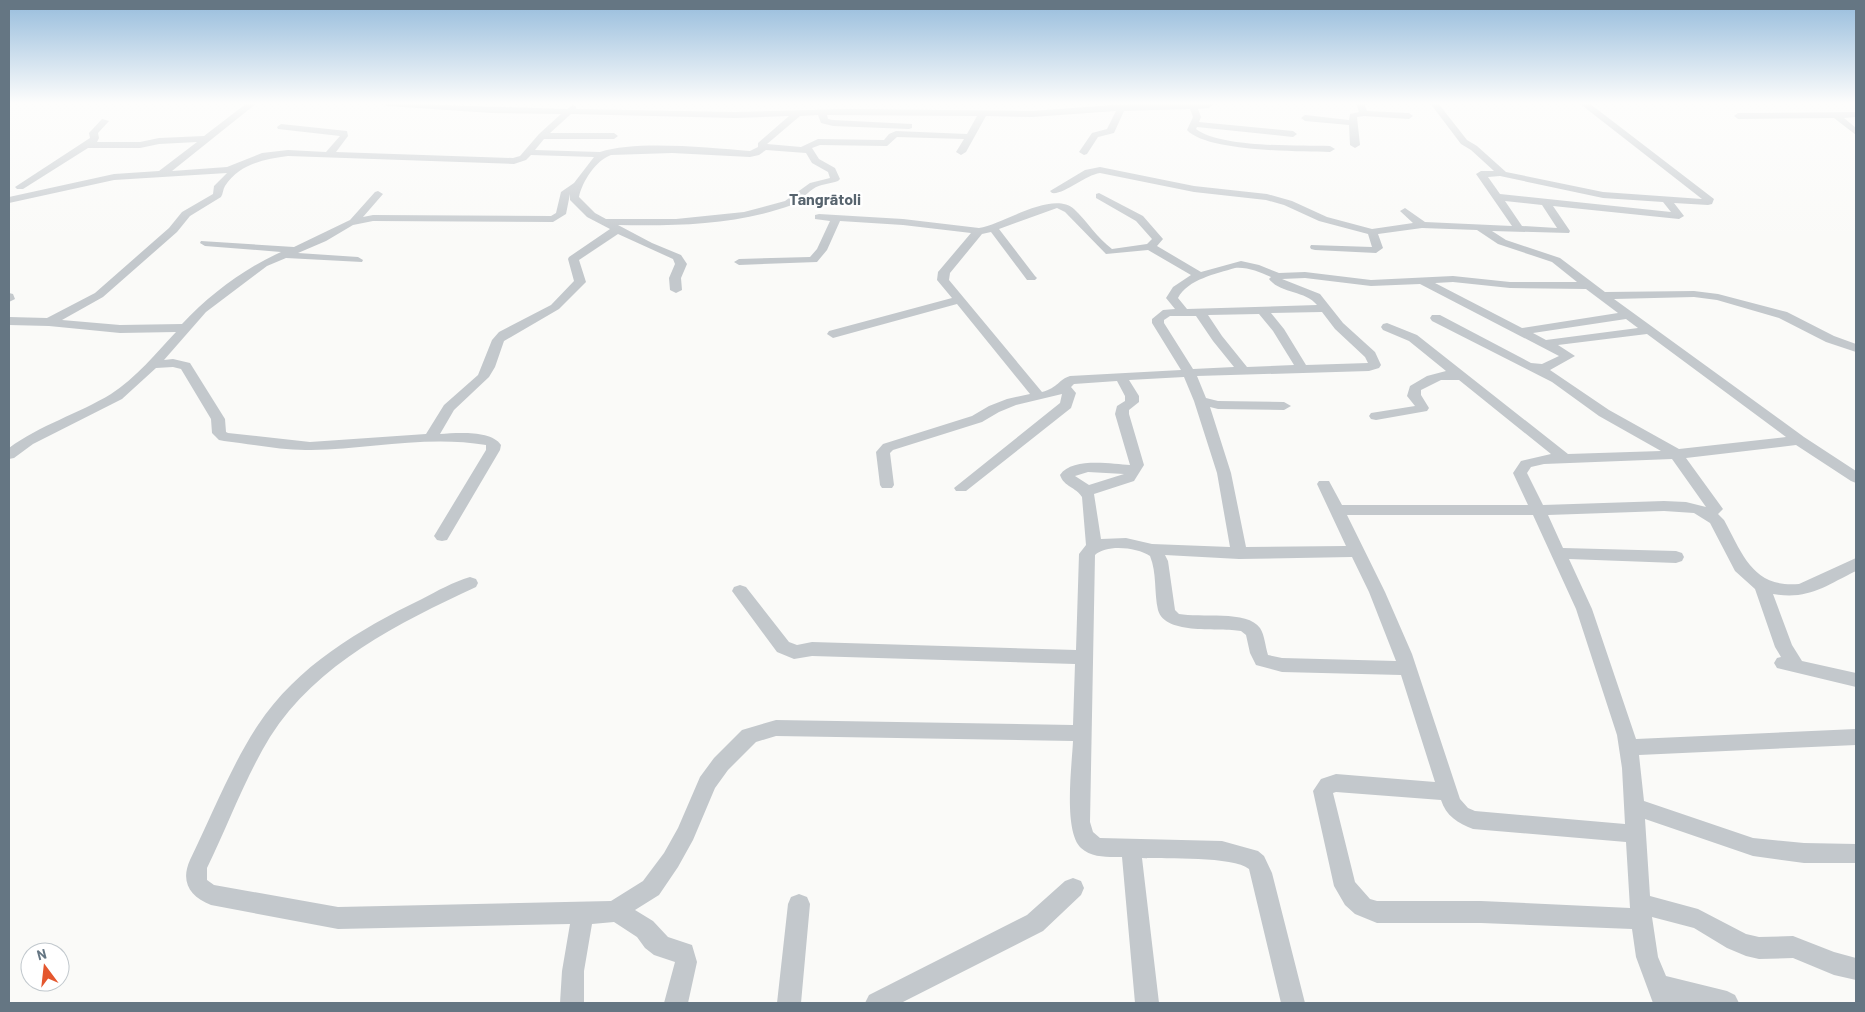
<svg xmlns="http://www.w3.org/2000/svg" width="1865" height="1012" font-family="Barlow,sans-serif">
	<rect width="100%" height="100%" fill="#fafaf8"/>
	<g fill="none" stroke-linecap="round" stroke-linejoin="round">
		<!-- street -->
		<path fill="#c3c8cc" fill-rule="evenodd" d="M247,103H257L172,171L227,167L262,153L288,150L326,152L340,136L278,129L277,127L281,124L347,131L348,136L336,152L513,158L520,156L539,134L561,114L492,113L387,106L383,103L567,109L573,105L576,106V109L735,112L847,109L1032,111L1112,105L1214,103L1209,108L1198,109L1201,117L1199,122L1293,131L1297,134L1293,137L1197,127L1196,129C1221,148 1297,145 1330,146L1335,149L1330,152C1299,151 1207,152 1187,130L1193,117L1190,109L1124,111L1114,133L1098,137L1087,154L1084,155L1079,152L1092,133L1107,129L1116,111L1032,117L986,116L966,152L961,155L956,152L964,139L897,137L887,146L820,145L812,148L819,159L835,168L840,179L838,181C830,184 820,184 813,189C805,194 801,202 792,205C736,225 677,226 618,225L652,243L681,255L687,264L681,278L682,290L676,293L670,290L669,278L675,264L673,259L618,234L579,260L586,282L559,309L504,341L495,367L489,377L454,410L440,434C457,433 491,430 501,445L500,450L447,540L442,541L437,540L434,536L486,450V445C428,435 369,449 311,450C283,451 252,444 224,441L219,440L212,433L211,419L181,369L173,367L156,368L122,399L33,444L14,458L9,459V448C40,425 78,414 111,394C135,379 157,352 176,332L120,333L49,326L9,325V317L47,318L95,293L169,228L182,212L213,194L214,186L227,173L114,180L9,203V197L114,174L159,171L197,142L159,144L140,148H88L23,189H17L15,187L90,138L89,133L102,119L109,121L98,133L99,138L97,142H140L159,138L204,136ZM571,114L735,118L789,116L758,143V147L750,151C710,148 637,140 600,152L535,150L544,139H614L618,136L614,133H550ZM818,115L821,123L833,126L909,129L912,128V124L833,120L828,119L827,115L977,116L967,134L896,131L889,134L884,140L818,139L801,147L767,144L800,116ZM766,150L806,153L812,163L828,172L830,178L810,183L785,201L744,212L676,219H606L595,213L579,197C582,182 596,160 611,155L672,153L750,157L759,155ZM531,155L594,157L574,183L561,192L556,213L551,216L373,215L363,217L383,194L378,191L375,192L350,220L294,247L201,241L200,243L205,246L281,252C245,268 209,295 182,324L120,325L62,320L103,297L177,232L190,216L221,197C223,194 223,189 225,186C239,164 264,159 288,156L514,164L526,160ZM570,194V200L587,217L610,229L569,257L568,259L574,281L551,305L499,332L492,340L478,375L444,405L426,434L310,442L228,433L226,432L225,419L190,363L173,359L164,360L206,312L267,266L286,258L362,262L363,260L358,257L298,253L326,241L353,225L373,221L553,222L566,214Z
			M1356,103H1364L1367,111L1409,113L1413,116L1409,119L1364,116L1357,117L1360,145L1355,148L1350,145L1349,125L1305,121L1301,118L1305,115L1349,120L1350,114L1359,112Z
			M1430,103H1438L1467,140L1477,146L1506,172L1603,192L1702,199L1579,103H1589L1714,199L1712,204L1708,205L1674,203L1684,216L1679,219L1553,206L1570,231L1569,233L1492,231L1506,240L1560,258L1605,292L1694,291L1718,294L1787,312L1834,336L1856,344V352L1826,342L1779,318L1717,300L1694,297L1614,299L1804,437L1856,471V483L1851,481L1796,445L1686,458L1723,509L1718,514L1724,520C1743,555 1753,588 1799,584L1856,558V571C1825,586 1809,600 1773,594L1792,645L1802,661L1856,673V687L1777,668L1774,663L1777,658L1781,657L1775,647L1755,589L1735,571L1710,523L1694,513L1664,511L1548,515L1563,548L1676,551L1682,553L1684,557L1682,561L1676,563L1569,559L1592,609L1636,739L1856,729V745L1639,755L1644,801L1753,838L1804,843L1856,844V863H1804L1753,856L1645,819L1650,896L1698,909L1746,934L1759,937L1793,936L1834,952L1856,958V980L1834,975L1793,958L1759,959L1746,956L1727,948L1694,928L1652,917L1658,957L1666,976L1727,991L1735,995L1739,1003H1653L1636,957L1632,929L1481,923H1377L1355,914L1345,905L1334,886L1313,791L1321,779L1336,774L1435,782L1401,675L1282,672L1256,665L1250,653L1246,635L1241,631C1221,627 1165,636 1158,610C1154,593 1157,573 1150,556C1137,547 1106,544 1095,555L1090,822L1093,832L1100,838L1222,841L1258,851L1264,856L1272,873L1305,1003H1281L1249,869C1233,856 1166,859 1142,858L1159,1003H1135L1122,857C1108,857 1092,858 1081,848C1063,831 1072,765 1073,741L776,736L756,742L728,770L715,788L693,840L678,867L659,895L635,910L653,921L668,937L692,945L697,962L688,1003H664L675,962L654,955L645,948L637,937L614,922L592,924L584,971V1003H560L562,971L570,924L338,929L211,905C190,897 180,882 190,860C211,817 232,764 258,725C297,666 360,629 422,599C437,591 453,582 470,577L476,579L478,583L476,587C399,623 317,663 270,737C245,778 228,825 207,868V880L214,885L338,907L611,901L643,881L664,853L678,828L700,777L714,758L742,730L776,720L1073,725L1075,664L812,656L794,659L777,652L732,591L734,587L740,585L746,587L789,642L797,645L812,642L1076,650L1079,554L1086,545L1082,497C1076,487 1064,487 1060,475C1072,457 1111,464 1130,465L1115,414L1117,406L1125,401V396L1117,381L1074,384L1071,387L1076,393L1071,408L966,491H956L954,488L1060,403L1062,394L1016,405L999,412L982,422L893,450L890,453L894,485L892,488H882L880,485L876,452L883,444L972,416L989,406L1007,399L1030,394L957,304L833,338L827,334L829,331L952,298L937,280L938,272L971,233L903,225L840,221L827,250L817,262L739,265L734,262L739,259L810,257L817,249L830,221L815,219V215L819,214L903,219L979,228C1004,224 1052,190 1074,209C1087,221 1097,238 1112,249L1147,244L1152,239L1136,221L1096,198V194L1099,193L1143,216L1163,239L1157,246L1201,272L1241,261L1259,265L1279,273L1305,272L1371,280L1453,276L1510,282H1577L1552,262L1498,244L1477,230L1422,228L1378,234L1383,248L1376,253L1315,250L1311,249L1310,247L1311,245L1372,247L1368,234L1319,221L1284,205L1266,200L1194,192L1100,173C1085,175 1064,195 1052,193L1050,191L1085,170L1100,167L1194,186L1267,194L1292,201L1327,217L1372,229L1413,223L1400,211L1405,208L1425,222L1512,226L1476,174L1481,171H1494L1471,150L1461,144ZM1500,176L1603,198L1663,202L1671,212L1500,194L1488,177ZM1505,201L1542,205L1557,228L1522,226ZM1057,208L1065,212L1106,254L1148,250L1191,275L1173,287L1166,298L1175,309L1163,310L1152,319V323L1181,370L1070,376C1059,379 1058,388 1042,392L949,280L950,273L982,234L991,232L1027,280H1035L1037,278L1035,276L999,229ZM1235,268C1248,267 1259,272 1271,277L1269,279C1281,294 1305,290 1317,305L1187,309L1178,298C1188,279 1216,274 1235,268ZM1305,278L1371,286L1420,284L1559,356L1542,364L1531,363L1440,315H1432L1430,318L1432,321L1552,382L1599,416L1661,451L1568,454L1417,335L1387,323L1383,324L1381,327L1383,330L1409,341L1446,371L1427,376L1410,386L1407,396L1415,406L1371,413L1369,416L1371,419L1376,420L1427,411L1429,408L1421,395V390L1441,380H1459L1551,454L1521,461L1513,473L1528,505H1342L1329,481H1319L1317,484L1346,546L1246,547L1231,473L1210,407L1218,409L1284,410L1291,406L1284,402L1218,401L1206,398L1197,376L1369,371L1379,368L1381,365L1375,352L1343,323L1320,294L1282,279ZM1453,282L1510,288L1586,289L1618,313L1522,328L1435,283ZM1322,312L1335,329L1365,357L1368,363L1306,365L1284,329L1271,313ZM1259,314L1273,331L1294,365L1247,367L1222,336L1208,315ZM1170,316H1196L1213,341L1234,367L1193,369L1164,323V320ZM1626,319L1638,328L1546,340L1533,333ZM1647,334L1786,437L1679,449L1609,410L1550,370L1575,356L1558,345ZM1184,377L1194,401L1217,473L1230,547L1152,544L1126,538L1101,539L1094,494L1134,481L1144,465L1129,414V410L1139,402V396L1129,380ZM1672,459L1706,507L1686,502L1664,501L1543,505L1527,473L1531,467L1544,464ZM1088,472L1124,474L1089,485L1075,476ZM1347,515H1533L1576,609L1617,735L1622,768L1625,824L1475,811L1468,808L1460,799L1412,654L1385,592ZM1165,555L1239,559L1352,557L1369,592L1396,661L1282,658L1268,655C1265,646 1265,636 1260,628C1248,610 1199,618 1179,614L1175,610L1168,561ZM1336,792L1441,800C1446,816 1458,823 1473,829L1626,842L1630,908L1481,901H1377L1370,899L1355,882L1333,793Z
			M1856,112V117L1844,118L1856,128V135L1834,118L1738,119L1734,116L1738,113Z
			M9,293L13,294L15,299L9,302Z
			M1073,878L1081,881L1084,888L1081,895L1043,931L901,1003H865L869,995L1027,915L1065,881Z
			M799,894L807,897L810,904L801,1003H777L788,904L791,897Z"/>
	</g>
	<!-- sky -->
	<linearGradient id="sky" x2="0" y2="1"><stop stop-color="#96bcdc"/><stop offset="0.42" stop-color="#fdfdfc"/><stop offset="1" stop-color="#fdfdfc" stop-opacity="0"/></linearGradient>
	<rect width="1865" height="245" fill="url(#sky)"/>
	<g text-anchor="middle" stroke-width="5" stroke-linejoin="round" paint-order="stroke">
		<!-- far-district labels -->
		<g font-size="16" font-weight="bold" fill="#57646e" stroke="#fff">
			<text x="825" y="205">Tangrātoli</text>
		</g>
	</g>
	<!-- border -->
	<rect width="1865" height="1012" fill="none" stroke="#657683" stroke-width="20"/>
	<!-- north arrow -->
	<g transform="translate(45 967) rotate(345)"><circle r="24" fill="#ffffff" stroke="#c1c8cd"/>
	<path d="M0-4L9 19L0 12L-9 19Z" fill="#e4572e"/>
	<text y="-8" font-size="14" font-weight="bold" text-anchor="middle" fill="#657683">N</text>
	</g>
</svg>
